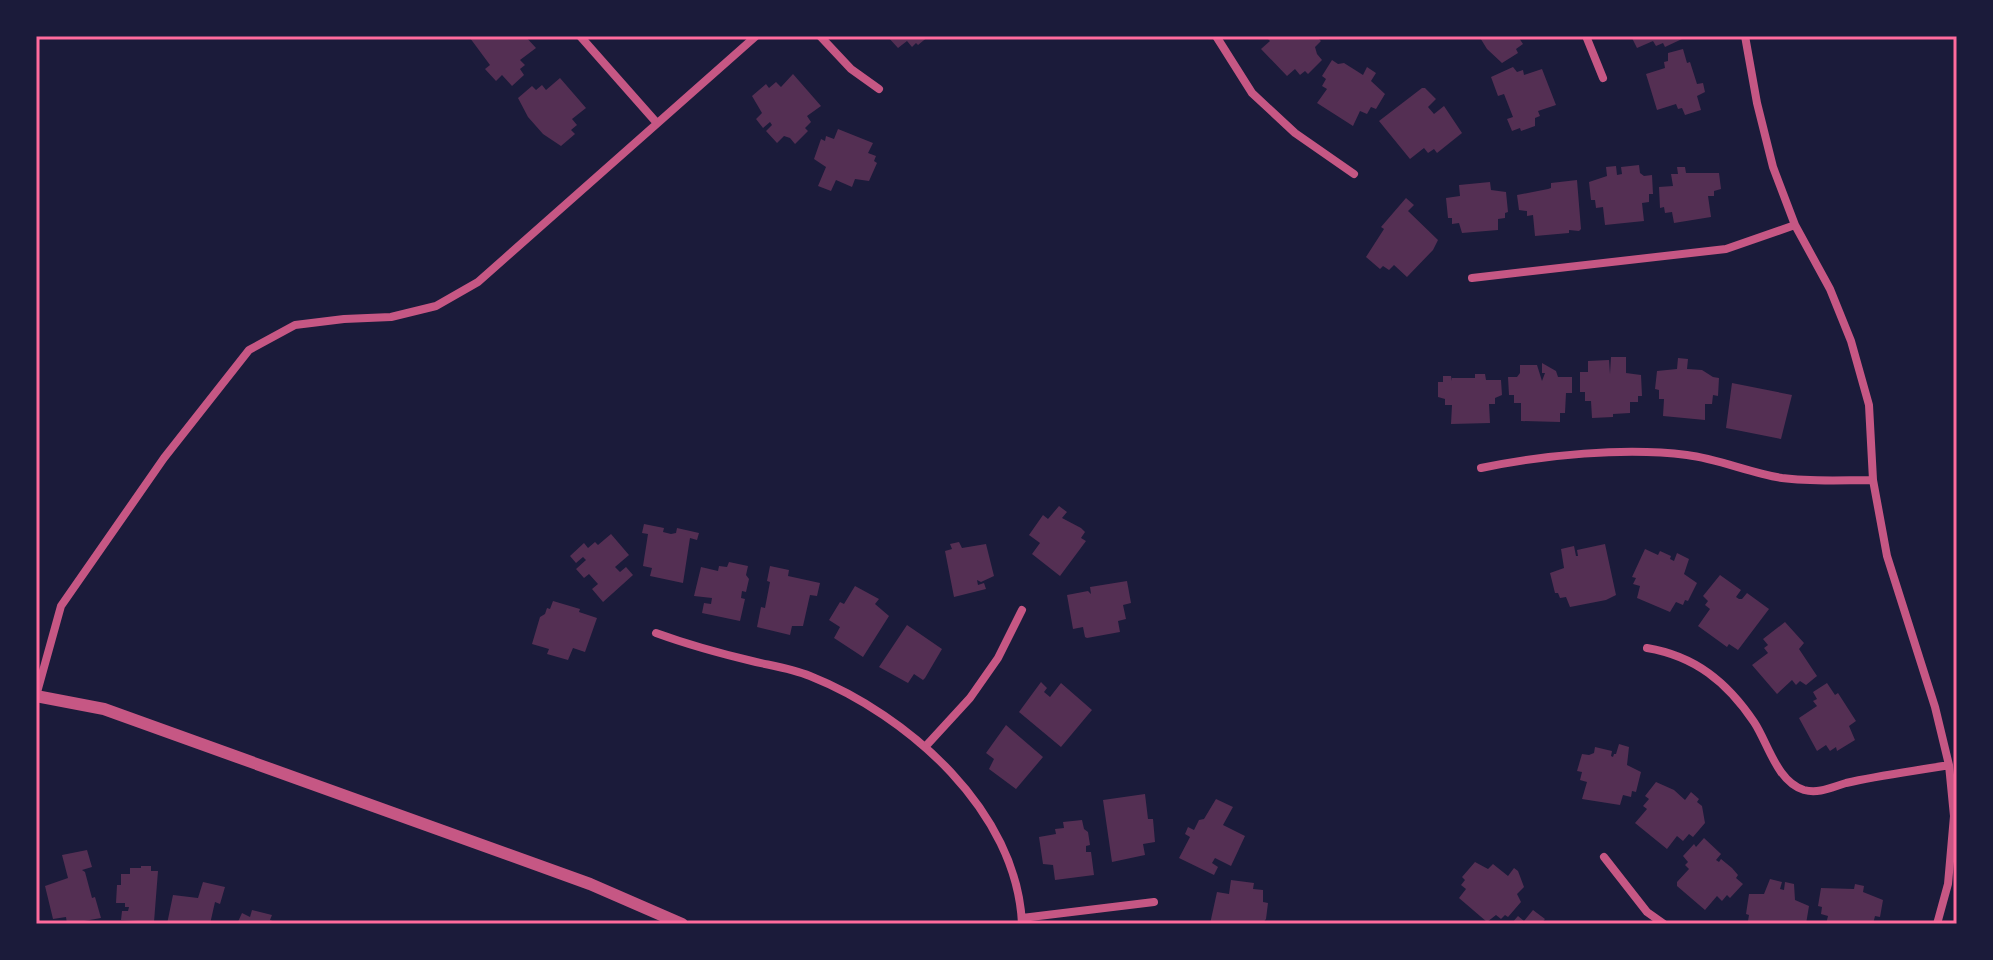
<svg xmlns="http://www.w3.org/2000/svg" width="1993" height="960" font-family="Jost,sans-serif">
	<rect width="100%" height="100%" fill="#1b1b3a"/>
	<!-- building -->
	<path fill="#542f53" d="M473,36H525L536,48L520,60L525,65L520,69L524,75L512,86L502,75L496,81L485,69L490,65L470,38Z
		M887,36H929L918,45L916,43L912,47L907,41L898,48Z
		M1265,36H1316L1321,41L1315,47L1317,54L1322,60L1308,74L1305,71L1300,75L1295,69L1287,76L1261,49L1270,41Z
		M1479,36H1522L1519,38L1523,44L1516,49L1518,53L1502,63L1487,49Z
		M1631,36H1680L1682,39L1665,47L1663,43L1656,46L1653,41L1637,48Z
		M1683,49L1687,63L1690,62L1697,84L1703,83L1705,92L1697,96L1701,110L1685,115L1682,108L1678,109L1676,104L1657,110L1646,74L1665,68L1664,62L1668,61V53Z
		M1332,60L1338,64L1344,63L1363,75L1367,67L1376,73L1371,81L1385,94L1376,109L1371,107L1367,114L1360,111L1353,126L1317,103L1327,89L1322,86L1326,79L1322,76Z
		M1513,67L1517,72L1523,70L1524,75L1542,69L1556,105L1538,111L1540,116L1535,118V126L1521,131L1520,128L1512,131L1507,119L1513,117L1504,94L1498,96L1491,77Z
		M793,74L821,106L807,116L811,122L805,128L808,131L795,144L790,138L784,136L777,143L766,131L772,125L770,122L763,128L756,119L762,113L752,96L766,84L769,88L776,82L781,87Z
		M560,78L586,108L572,119L577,125L571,130L575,134L561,146L543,134L528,117L518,98L532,86L536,90L542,85L546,90Z
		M1422,88H1425L1436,99L1428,107L1434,114L1444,106L1462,133L1437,153L1434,149L1428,153L1424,148L1410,159L1379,121Z
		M838,129L873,143L868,153L876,156L874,161L877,163L869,181L855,179L852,187L836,180L831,191L818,186L826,167L814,159L821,139L825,141L826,136L834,139Z
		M1639,165L1640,173L1644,176L1652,175L1653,194H1649V202L1642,203L1644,221L1605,225L1603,207L1596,208L1595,200H1591L1589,182L1607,176L1606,167L1616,166L1617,175L1622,174L1621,167Z
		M1677,167H1685L1686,173H1719L1721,189L1714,191V196H1708L1711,217L1674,223L1672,212L1665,213L1664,207L1660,208L1659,187L1673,186L1671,174H1678Z
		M1577,180L1581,229L1579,231L1569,230V233L1535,236L1533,215L1527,216V211L1519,210L1517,195L1548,189L1551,188V183Z
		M1490,182L1491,190L1506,192L1508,212L1505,213V218L1498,219V230L1462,233L1459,223L1452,224V218H1448L1446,198L1460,196L1459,185Z
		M1406,198L1414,205L1408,211L1438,240L1433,250L1407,277L1394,265L1389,270L1383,266L1380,269L1366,257L1384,229L1381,227Z
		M1611,357H1626V373L1641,375L1642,396H1638V402H1630V413L1613,414V417L1592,418L1591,401H1585V392H1580V372H1588V361L1609,360L1610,374Z
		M1678,358L1688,359L1687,369L1702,370L1713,377L1719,378L1718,396L1713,395L1712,404H1705V420L1663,416L1664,399H1659V390L1655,389L1657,371L1677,369Z
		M1542,363L1556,371L1558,377H1572V393H1566L1565,413H1560V422L1521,421V403H1514V395H1509L1508,377H1517L1520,373V365H1537L1542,381L1545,373H1542Z
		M1475,374H1485L1486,380H1501L1502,395L1495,398V404H1489L1490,423L1451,424L1452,405H1445V399L1438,397V382H1443V376H1451L1452,381V378H1475Z
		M1732,383L1792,395L1781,439L1726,428Z
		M1059,506L1067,512L1062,518L1081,528L1085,532L1081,538L1086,541L1060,576L1032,554L1040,543L1029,535L1043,515L1048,519Z
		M644,524L664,528L663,532L671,534L676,533L677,528L699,533L697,540L690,538L683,583L650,576L652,568L643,566L648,534L642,533Z
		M611,534L629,555L615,567L620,572L626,567L633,575L603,602L592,589L598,584L589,574L584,578L576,569L586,560L583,557L576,563L570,556L584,543L588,548L595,542L598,545Z
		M959,542L962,548L986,544L994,576L981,582L977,580L978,585L984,583L986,589L954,597L945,551L952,549L950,544Z
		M1605,544L1616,595L1606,600L1570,607L1566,597L1560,598L1558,593H1555L1550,573L1564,568L1561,549L1574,546L1576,556H1578L1577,550Z
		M1645,549L1658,555L1660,551L1671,556L1670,559L1674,561L1677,553L1689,559L1684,574L1697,583L1688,601L1685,600L1683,605L1676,602L1670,612L1637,598L1640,586L1633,584L1636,578L1632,577Z
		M729,562L748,566L746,575L749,579L746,592L742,591L741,598L745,599L740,621L702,613L704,603L711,604L712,598L694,596L701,567L718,571L719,566L727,567Z
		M770,566L789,570L788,576L820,583L817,596L810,595L803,626H792L790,635L757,627L761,607L765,608L770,582L767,581Z
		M1720,575L1741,590L1736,597L1739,599H1742L1747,593L1769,609L1738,650L1729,644L1727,647L1698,626L1710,609L1705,605L1708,601L1703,596Z
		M1127,581L1131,603L1123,605L1126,619L1118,621L1120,632L1087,638L1085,637L1083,627L1073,629L1067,595L1088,591L1091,594L1090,587Z
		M855,586L879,599L875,604L889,616L863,657L834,638L840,627L829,620L840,602L844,604Z
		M553,601L580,609L579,612L597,618L585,652L573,648L568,660L547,654L549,649L532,644L540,617L545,614L547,608L550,609Z
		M1785,622L1804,643L1799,649L1817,676L1806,685L1800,681L1796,685L1792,680L1777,694L1752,665L1768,653L1764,648L1768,645L1763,639Z
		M907,625L942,649L925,678L923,680L914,674L908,683L879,667Z
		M1041,682L1047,688L1044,692L1050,697L1061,683L1092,710L1061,747L1019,712Z
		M1827,683L1835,695L1838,693L1856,721L1849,726L1855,740L1837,751L1836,747L1830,751L1826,745L1817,751L1799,718L1817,706L1813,701L1817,699L1813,692Z
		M1006,725L1043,757L1016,789L989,769L994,759L986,753Z
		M1619,744L1629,747L1627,765L1641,772L1636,792L1632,791L1631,797L1623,795L1620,805L1582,799L1587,782L1580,780L1582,772L1577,771L1582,754L1589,755L1594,753L1595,747L1612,751L1611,756L1613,757L1614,754H1616Z
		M1656,782L1674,790L1685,800L1691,792L1699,799L1697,802L1702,806L1705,823L1693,837L1689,834L1683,841L1677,836L1667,849L1635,823L1647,809L1643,806L1649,799L1645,796Z
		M1145,794L1148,819H1153L1155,842L1143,844L1145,855L1112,862L1103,800Z
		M1216,799L1233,807L1223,825L1245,836L1231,866L1215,858L1212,863L1218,867L1214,875L1179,858L1190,837L1185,834L1188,827L1194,830L1199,820L1204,819Z
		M1082,820L1084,829L1088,832L1090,845L1086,846V852H1091L1094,875L1055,880L1053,865L1043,864L1039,837L1056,834L1055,829L1064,828L1063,822Z
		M1704,838L1721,854L1716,860L1719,862L1721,859L1732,868L1738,875L1736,878L1743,884L1730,898L1727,895L1722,901L1717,896L1705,910L1677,886V882L1689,869L1685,865L1688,862L1683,856L1694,844L1696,847Z
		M87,850L92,867L82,870L85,872L92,898L95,897L101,918L67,924L66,917L53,919L45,886L68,878L62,855Z
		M1475,862L1488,869L1493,864L1508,876L1514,868L1518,871L1524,887L1517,894L1521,902L1508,917L1505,915L1501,919L1496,915L1487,922L1459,898L1466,889L1461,885L1465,880L1462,877Z
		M141,866H151V871H158L154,922L121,920L122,911H128L129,907H125V903H116L117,885H121V874H130V868H141Z
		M1770,879L1782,882L1780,889L1784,890L1785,882L1794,884L1795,900L1809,906L1806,924H1755L1748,921L1749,915L1746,914L1749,894H1764Z
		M1231,880L1254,883L1253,889L1263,890V902L1268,903L1266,919L1262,924H1210L1217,892L1229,894Z
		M203,882L225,887L220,904L215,902L210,924H167L173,895L198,898Z
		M1855,884L1864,886L1863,892L1883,900L1880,917L1875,916L1873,924H1826L1828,916L1821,914L1822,907L1818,906L1821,888L1854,889Z
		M252,910L272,915L270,920L280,924H237L242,913L250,917Z
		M1533,910L1545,919L1541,924H1511L1518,916L1524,921Z"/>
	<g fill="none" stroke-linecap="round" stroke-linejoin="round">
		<!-- minor -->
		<path stroke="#c65784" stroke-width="8" d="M580,36L656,122
			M820,36L851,69L879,89
			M1216,36L1252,93L1295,133L1354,174
			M1586,36L1603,78
			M1745,36L1757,103L1773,167L1795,225L1830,289L1851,341L1869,405L1873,480L1887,556L1935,707L1949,765L1954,816L1948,884L1937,924
			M1472,278L1726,249L1795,225
			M1481,468C1543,455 1625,447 1687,455C1719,459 1750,473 1782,478C1812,482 1843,480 1873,480
			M656,633C689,645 722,654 756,662C774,666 793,669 810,676C908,715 1017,811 1022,924
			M1647,648C1695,656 1727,682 1754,722C1768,743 1777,782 1804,790C1819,794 1832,787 1846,783C1880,775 1915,771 1949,765
			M36,696L61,606L164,458L249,350L295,325L344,319L391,317L436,306L478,282L756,36
			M925,747L970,698L998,658L1022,610
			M1604,857L1647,912L1664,924
			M1022,918L1154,902"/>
		<!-- tertiary -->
		<path stroke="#c65784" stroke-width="12" d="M36,696L104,709L590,884L682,924"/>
	</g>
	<!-- border -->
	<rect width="1993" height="960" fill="none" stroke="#1b1b3a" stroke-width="76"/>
	<rect x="38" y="38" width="1917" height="884" fill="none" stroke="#ff6b9d" stroke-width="3"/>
</svg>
